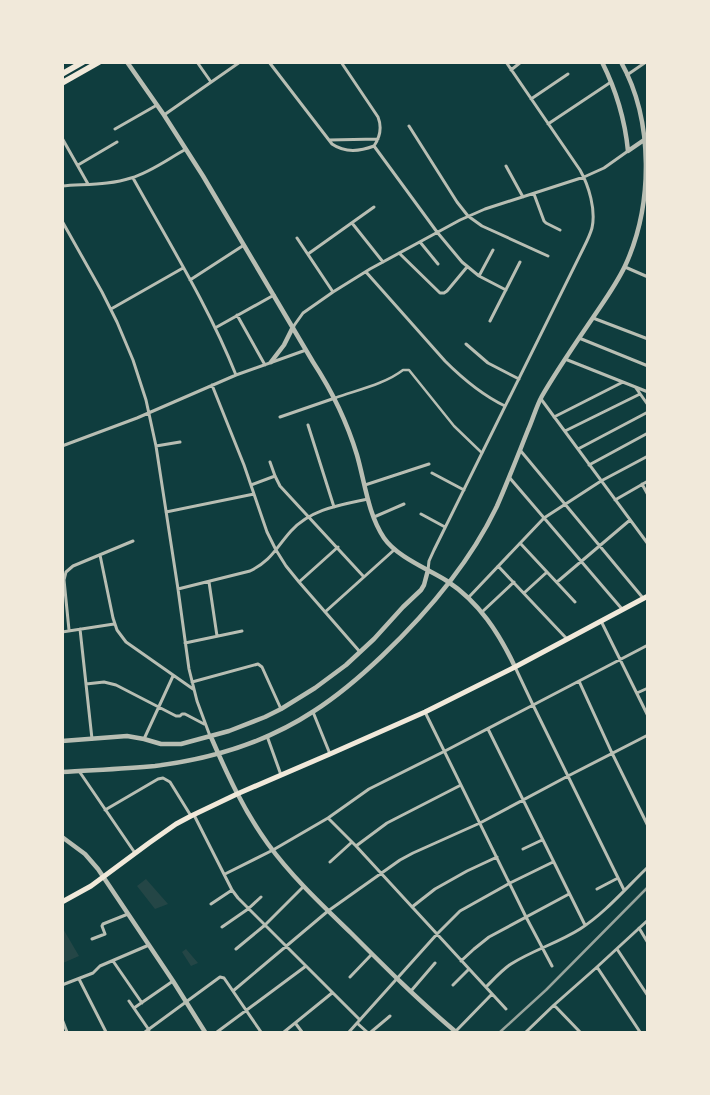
<svg xmlns="http://www.w3.org/2000/svg" width="710" height="1095" font-family="'Sofia Sans Condensed',sans-serif">
	<rect width="100%" height="100%" fill="#0f3d3e"/>
	<!-- green -->
	<path fill="#244646" d="M146,879L168,904L155,909L137,886Z
		M62,927L79,956L63,963H62Z
		M186,949L198,963L191,966L182,952Z"/>
	<g fill="none" stroke-linecap="round" stroke-linejoin="round">
		<!-- pedestrian -->
		<path stroke="#b8beb3" stroke-width="2.5" d="M335,398C357,390 385,384 403,370H409L454,426L482,453"/>
		<!-- minor -->
		<path stroke="#b8beb3" stroke-width="3" d="M197,62L211,82
			M269,62L332,144C345,153 361,151 374,146
			M341,62L378,117C382,127 380,137 374,146
			M511,70L521,62
			M627,75L646,62
			M531,99L568,74
			M164,115L240,62
			M548,124L611,82
			M409,126L457,202L468,216L482,226L548,256
			M115,129L157,105
			M62,138L88,184
			M329,140L378,139
			M374,146L437,232L462,262L479,276L506,290
			M78,165L117,142
			M506,166L523,197
			M133,178C169,243 209,307 236,375
			M62,186C85,184 110,185 131,178C151,172 168,159 186,149
			M534,194L544,221L546,223L560,230
			M62,221L102,292L117,322L133,360L146,400L156,446L178,589L189,669L197,701L210,736
			M352,223L383,262
			M297,238L333,292
			M420,242L438,264
			M399,253L440,293H444L447,291L467,267
			M308,254L374,207
			M625,267L648,277
			M366,272L445,361C463,379 482,395 505,406
			M479,276L493,250
			M190,280L244,245
			M111,309L183,268
			M237,315L265,365
			M593,318L648,339
			M490,321L520,262
			M293,327L303,313L333,292L370,269L460,220L485,209L584,177L604,168L628,151
			M215,328L274,295
			M579,338L648,366
			M466,344L488,363L519,379
			M565,359L648,392
			M212,385L244,465L267,532L276,550L286,566L299,582L360,652
			M636,388L648,405
			M541,399L648,544
			M280,417L335,398
			M554,417L623,382
			M308,425L334,507
			M565,431L640,394
			M62,446L137,418L236,375L306,350
			M156,446L180,442
			M578,449L648,412
			M520,450L643,598
			M270,462L275,476L280,486L364,577
			M589,465L648,433
			M432,473L464,490
			M509,477L622,609
			M642,484L648,495
			M251,485L275,476
			M365,485L429,464
			M615,500L648,481
			M166,512L254,494
			M421,514L445,527
			M374,517L404,504
			M520,543L575,602
			M100,555L113,618L117,630L126,642L193,689
			M498,566L567,639
			M428,570L429,561L434,550L584,247C587,241 590,235 592,228C596,210 589,186 580,170L506,62
			M209,582L217,636
			M299,582L338,547
			M557,582L630,520
			M178,589L250,571C272,560 275,549 291,531C311,509 340,505 368,499
			M524,593L547,572
			M468,598L544,518L601,481L648,456
			M325,612L394,550
			M482,612L514,582
			M601,621L648,716
			M80,629L92,739
			M69,630L64,580L66,572L73,566L133,541
			M62,632L114,624
			M185,643L242,631
			M515,667L533,705L624,890
			M579,681L612,753L648,826
			M192,682L258,664L262,667L281,709
			M86,684L104,682L116,685L176,716H180L182,714H185L204,724
			M637,693L648,688
			M313,712L330,754
			M425,712L526,917L552,966
			M488,729L585,925
			M267,736L281,775
			M144,739L173,676
			M79,771L135,853
			M105,810L158,779L163,778L170,782L191,816
			M194,815L232,890L238,898L360,1020
			M328,818L356,846L506,1009
			M356,846L387,823L461,785
			M523,849L542,840
			M330,862L352,842
			M225,874L273,850L328,818L369,789L445,751L648,645
			M597,889L618,878
			M211,904L232,890
			M412,907L435,889L467,871L497,857
			M222,927L248,909L261,897
			M639,928L648,943
			M92,939L105,934L102,926L103,924L128,914
			M236,949L265,925L303,887
			M617,949L648,996
			M113,961L142,1003
			M461,961L474,949L489,937L569,894
			M597,967L640,1032
			M350,977L372,954
			M79,979L106,1032
			M62,985L93,973L100,966L149,945
			M453,985L469,969
			M486,987C494,979 502,970 511,964C533,950 558,943 580,929C605,913 626,888 648,867
			M233,991L328,911L400,860L413,853L480,823L568,776L648,735
			M411,991L435,963
			M129,1001L149,1030
			M554,1005L580,1032
			M134,1008L173,981
			M62,1019L67,1032
			M357,1023L367,1032
			M296,1024L302,1032
			M145,1032L220,977L224,978L261,1032
			M217,1032L306,966
			M284,1032L332,993
			M349,1032L437,934L460,911L510,883L553,862
			M371,1032L390,1016
			M455,1032L492,994
			M526,1032L554,1005L597,967L648,920"/>
		<!-- tertiary -->
		<path stroke="#b8beb3" stroke-width="4.5" d="M127,62L164,115L203,176L313,362C332,391 347,422 357,455C365,483 368,514 384,538C397,557 428,569 447,581C479,602 499,633 515,667
			M602,62C616,90 625,120 628,151L644,140
			M271,362L284,345L293,327
			M211,737C227,774 244,811 268,844C292,877 322,905 351,933C385,967 419,1001 456,1032
			M62,741L127,736L144,739L161,744H181L229,731L265,717L281,709L315,688L346,665L374,639L403,607L421,590L424,585L428,570
			M62,772C93,770 124,769 155,766C211,759 267,742 314,711C339,695 361,676 382,656C427,613 470,563 497,506C508,481 518,455 528,430C533,419 536,407 542,396C557,370 575,344 592,319C604,301 616,285 625,266C653,206 654,121 621,62
			M62,837L85,854L98,869L173,981L205,1032"/>
		<!-- secondary -->
		<path stroke="#f1e9da" stroke-width="5" d="M62,902L91,886L149,843L176,824L191,816L237,794L330,754L425,712L515,667L648,596"/>
		<!-- primary -->
		<path stroke="#f1e9da" stroke-width="5.5" d="M62,74L83,62
			M62,83L99,62"/>
		<!-- rail -->
		<path stroke="#97a49c" stroke-width="2.5" d="M500,1032L546,990L648,887"/>
	</g>
	<!-- border -->
	<rect width="710" height="1095" fill="none" stroke="#f1e9da" stroke-width="128"/>
</svg>
